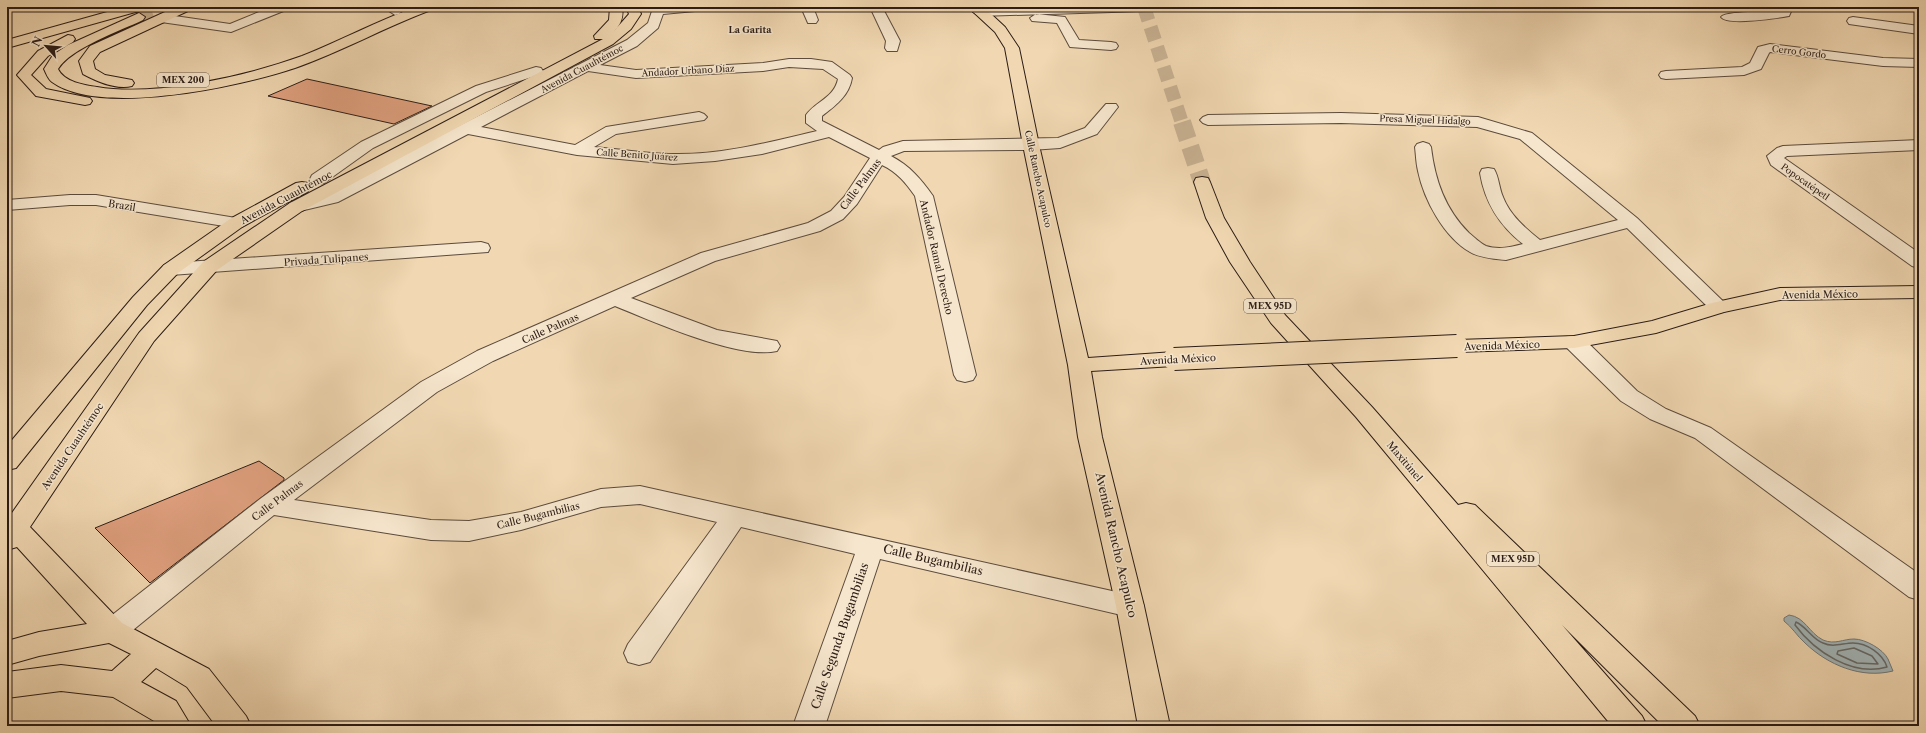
<svg xmlns="http://www.w3.org/2000/svg" width="1926" height="733" font-family="'Libre Caslon Text',serif">
	<rect width="100%" height="100%" fill="#f1d8b2"/>
	<filter id="stains"><feTurbulence type="fractalNoise" baseFrequency=".005" numOctaves="4"/><feColorMatrix values="0 0 0 0 .2 0 0 0 0 .09 0 0 0 0 .02 0 0 0 .5 -.17"/></filter>
	<radialGradient id="worn" r=".72"><stop offset=".6" stop-color="#630" stop-opacity="0"/><stop offset="1" stop-color="#630" stop-opacity=".3"/></radialGradient>
	<!-- water -->
	<path fill="#a2b6b9" stroke="#727878" d="M1789,615C1805,617 1809,633 1823,640C1835,645 1843,639 1854,639C1865,639 1883,649 1888,659C1890,663 1891,667 1893,671C1861,679 1828,665 1805,643C1797,636 1792,627 1784,621V618Z"/>
	<g fill="none" stroke-linecap="round" stroke-linejoin="round">
		<!-- shore -->
		<path stroke="#666968" stroke-width="1.5" d="M1796,622C1807,627 1812,639 1823,643C1833,648 1843,643 1853,643C1867,643 1883,654 1887,667C1853,677 1815,652 1795,625Z
			M1854,648L1872,656L1878,664L1857,663L1837,654L1838,651Z"/>
	</g>
	<!-- building -->
	<path fill="#e1a180" stroke="#2b1c16" d="M307,79L432,106L394,124L268,96Z
		M259,461L284,478V480L150,583L95,528Z"/>
	<g fill="none" stroke-linecap="round" stroke-linejoin="round">
		<!-- major-tunnel -->
		<path stroke="#c9b293" stroke-width="14" stroke-dasharray="14 7" stroke-linecap="butt" d="M139,17L163,7"/>
		<!-- highway-tunnel-far1 -->
		<path stroke="#c9b293" stroke-width="14" stroke-dasharray="14 7" stroke-linecap="butt" d="M1144,7L1182,123"/>
		<!-- highway-tunnel -->
		<path stroke="#c9b293" stroke-width="18" stroke-dasharray="18 8" stroke-linecap="butt" d="M1182,122L1202,182"/>
		<!-- minor casing -->
		<g stroke="#5c4b3d" stroke-width="2">
			<path id="minor" d="M271,7H288L286,10L231,32L161,22L155,18L161,14L230,24Z
				M392,7H406L399,14L395,15L389,11Z
				M650,7H701L695,11L663,14L658,28L637,46L600,65L636,70L763,63L789,59H811L832,62L850,75L852,78C849,96 835,106 822,116V121L879,150L883,147L903,141L1058,138L1085,128L1106,104H1116L1118,107L1097,134L1060,148L1031,150L904,151L891,156C910,166 921,179 933,196L976,375L973,380L965,382L957,380L954,375L915,196C906,183 897,172 882,165L857,204L843,219L820,231L715,261L631,298L717,330L777,341L780,346L777,351C739,360 652,321 615,306L493,361L437,392L294,500L431,520L469,521L521,512L601,489L640,486L1130,595L1140,598L1144,606L1140,614L1130,617L880,559L825,726H793L855,554L741,527L650,662L639,665L628,662L624,653L628,644L717,522L640,504L601,507L521,530L469,541L431,540L274,515L122,639L112,643L102,639L97,631L102,623L260,499L421,382L477,351L701,253L808,223L831,211L844,197L870,158L829,137L762,154L715,161L673,164L577,155L468,134L338,202L296,212L290,211L287,207L290,203L326,194L627,40L648,23L652,11ZM789,67L823,69L838,79C834,98 816,101 806,115V123L817,131C770,142 722,155 673,154C647,154 620,149 594,147L616,134L704,120L707,117L704,114L699,112L606,127L575,145L481,127L588,71L636,78L763,71Z
				M801,7H813L818,20L816,23H808Z
				M870,7H882L900,41L897,51H887L885,48L886,41Z
				M1022,7H1150L1144,11L979,16L973,12L979,8Z
				M1781,7H1793L1789,16C1778,18 1727,26 1721,17C1725,11 1769,12 1780,10Z
				M1910,7H1919V13L1915,12Z
				M1036,14L1065,17L1079,40L1111,42L1116,43L1118,46L1116,49L1111,50L1070,47L1057,23L1032,21L1030,18Z
				M1853,17L1919,26V34L1849,24L1847,21L1849,18Z
				M1770,44L1883,58L1919,59V67L1883,66L1770,52L1769,53L1761,69L1744,75L1666,79L1661,78L1659,75L1661,72L1666,71L1742,67L1750,63L1758,47Z
				M536,67L541,68L543,71L541,74L486,92L373,148L324,183L318,184L312,183L310,179L312,175L361,142L476,86Z
				M1341,113L1478,117L1532,133L1637,218L1729,307L1726,311L1719,313L1712,311L1627,228L1506,260C1495,259 1480,258 1470,252C1444,237 1424,200 1418,171C1416,163 1416,155 1415,147L1417,144L1423,142L1429,144L1431,147C1435,180 1445,209 1469,233C1474,237 1480,243 1486,246C1499,250 1511,247 1523,244C1499,225 1485,203 1480,173L1482,169L1488,168L1494,169C1499,177 1499,188 1503,197C1510,215 1525,228 1540,240L1618,220L1520,139L1477,127L1341,123L1208,125L1203,123L1200,120L1203,117L1208,115Z
				M1919,140V150L1787,156L1784,158L1919,253V268L1912,266L1771,165L1767,156L1777,148L1783,146Z
				M70,195H96L236,218L242,219L245,223L242,227L236,228L96,205H70L7,210V200Z
				M481,242L488,244L490,248L488,252L171,275L164,273L161,269L164,265L171,263Z
				M1574,336L1582,337L1637,391L1666,409L1711,428L1919,574V600L1909,597L1695,438L1650,419L1621,401L1566,347L1563,342L1566,337Z"/>
		</g>
		<!-- major casing -->
		<g stroke="#2b1c16" stroke-width="2">
			<path id="major" d="M125,7L141,8L139,11L7,48V40Z
				M176,7H192L190,10L100,52L93,61L95,69L105,75L132,80L134,83L132,86C117,90 96,81 83,74L79,61L90,46Z
				M416,7H433L431,10C385,27 341,52 295,68C241,86 100,117 52,82C48,79 46,73 44,69L53,55L68,45L139,13L145,17L143,20C120,31 71,48 58,69C64,82 84,85 97,87C155,97 247,76 302,56C340,41 377,21 416,7Z
				M610,7H622C624,17 621,24 614,31L629,14L626,7H638L641,14L631,29L613,44L302,211L217,270L154,341L30,527L122,623L209,669L246,716L251,726H216L187,687L156,668L141,682L176,701L191,726H157L154,721L113,697L61,691L7,698V672L61,665L112,671L131,654L109,643L39,656L7,665V641L39,632L87,624L17,547L7,550V520L139,333L203,262L290,203L603,39H595L594,36L609,20Z
				M968,7H982L991,14L1005,27L1019,48L1039,145L1088,358L1174,352L1182,354L1185,359L1182,364L1174,366L1091,371L1102,437L1144,606L1170,726H1138L1116,606L1078,437L1068,365L1023,145L1005,48L995,32Z
				M68,35L73,36L75,39L73,42L48,56L31,75L46,89L90,98L92,101L90,104L85,105L36,96L17,75L38,51Z
				M302,182L308,183L311,187L308,191L242,227L178,273L147,305L16,468L7,470V446L133,297L164,265L230,219L296,183Z
				M1919,286V298L1780,300L1724,312L1656,333L1574,348L1457,352L1449,351L1446,346L1449,341L1457,340L1574,336L1652,321L1712,303L1780,288Z"/>
		</g>
		<!-- highway casing -->
		<g stroke="#2b1c16" stroke-width="2">
			<path id="highway" d="M1202,177L1208,178L1210,182L1224,218L1250,262L1285,315L1372,407L1458,505L1466,503L1475,505L1695,716L1700,726H1663L1562,625L1642,716L1647,726H1612L1356,417L1271,323L1230,262L1206,218L1194,182L1196,178Z"/>
		</g>
		<!-- minor -->
		<use href="#minor" fill="#f6e6cd" fill-rule="evenodd"/>
		<!-- major -->
		<use href="#major" fill="#f1d8b2" fill-rule="evenodd"/>
		<!-- highway -->
		<use href="#highway" fill="#f1d8b2" fill-rule="evenodd"/>
		<!-- major-bridge casing -->
		<g stroke="#2b1c16" stroke-width="24" stroke-linecap="butt">
			<path id="major-bridge" d="M1174,359L1457,346"/>
		</g>
		<!-- major-bridge -->
		<use href="#major-bridge" stroke="#f1d8b2" stroke-width="22"/>
	</g>
	<g text-anchor="middle" stroke-width="3" stroke-linejoin="round" paint-order="stroke">
		<!-- far-neighbourhood labels -->
		<g font-size="9" font-weight="bold" fill="#2b1c16" stroke="#f6e6cd">
			<text x="750" y="33">La Garita</text>
		</g>
		<!-- far-street labels -->
		<g font-size="9" fill="#2b1c16" stroke="#f6e6cd">
			<text transform="translate(1799 52) rotate(7)" y="3">Cerro Gordo</text>
			<text transform="translate(582 69) rotate(-28)" y="3">Avenida Cuauhtémoc</text>
			<text transform="translate(688 71) rotate(-3)" y="3">Andador Urbano Díaz</text>
			<text transform="translate(1425 120) rotate(2)" y="3">Presa Miguel Hidalgo</text>
			<text transform="translate(637 155) rotate(4)" y="3">Calle Benito Juárez</text>
			<text transform="translate(1038 179) rotate(78)" y="3">Calle Rancho Acapulco</text>
			<text transform="translate(1805 182) rotate(35)" y="3">Popocatépetl</text>
		</g>
		<!-- shield labels -->
		<g fill="#f6e6cd" stroke="#68594d" stroke-width="1">
			<rect x="157" y="73" width="52" height="14" rx="3"/>
			<rect x="1244" y="299" width="52" height="14" rx="3"/>
			<rect x="1487" y="552" width="52" height="14" rx="3"/>
		</g>
		<g font-size="9" font-weight="bold" fill="#2b1c16">
			<text x="183" y="83">MEX 200</text>
			<text x="1270" y="309">MEX 95D</text>
			<text x="1513" y="562">MEX 95D</text>
		</g>
		<!-- street labels -->
		<g font-size="10" fill="#2b1c16" stroke="#f6e6cd">
			<text transform="translate(860 184) rotate(-53)" y="4">Calle Palmas</text>
			<text transform="translate(286 197) rotate(-28)" y="4">Avenida Cuauhtémoc</text>
			<text transform="translate(122 205) rotate(9)" y="4">Brazil</text>
			<text transform="translate(937 257) rotate(77)" y="4">Andador Ramal Derecho</text>
			<text transform="translate(326 259) rotate(-4)" y="4">Privada Tulipanes</text>
			<text transform="translate(1820 294) rotate(-1)" y="4">Avenida México</text>
			<text transform="translate(550 328) rotate(-24)" y="4">Calle Palmas</text>
			<text transform="translate(1502 345) rotate(-2)" y="4">Avenida México</text>
			<text transform="translate(1178 359) rotate(-3)" y="4">Avenida México</text>
			<text transform="translate(72 446) rotate(-56)" y="4">Avenida Cuauhtémoc</text>
			<text transform="translate(1405 461) rotate(50)" y="4">Maxitúnel</text>
			<text transform="translate(277 500) rotate(-37)" y="4">Calle Palmas</text>
			<text transform="translate(538 515) rotate(-14)" y="4">Calle Bugambilias</text>
		</g>
		<!-- near-street labels -->
		<g font-size="12" fill="#2b1c16" stroke="#f6e6cd">
			<text transform="translate(1116 545) rotate(77)" y="4">Avenida Rancho Acapulco</text>
			<text transform="translate(933 560) rotate(13)" y="4">Calle Bugambilias</text>
			<text transform="translate(840 636) rotate(-71)" y="4">Calle Segunda Bugambilias</text>
		</g>
	</g>
	<!-- margin -->
	<rect width="1926" height="733" fill="none" stroke="#f1d8b2" stroke-width="24"/>
	<rect x="8" y="8" width="1910" height="717" fill="none" stroke="#2b1c16" stroke-width="2"/>
	<rect x="12" y="12" width="1902" height="709" fill="none" stroke="#2b1c16"/>
	<!-- north arrow -->
	<g transform="translate(46 46) rotate(297)" stroke="#f6e6cd" stroke-width="3" paint-order="stroke">
	<path d="M0-3L7 15L0 10L-7 15Z" fill="#2b1c16"/>
	<text y="-6" font-size="11" font-weight="bold" text-anchor="middle" fill="#2b1c16">N</text>
	</g>
	<rect width="100%" height="100%" filter="url(#stains)"/>
	<rect width="100%" height="100%" fill="url(#worn)"/>
</svg>
